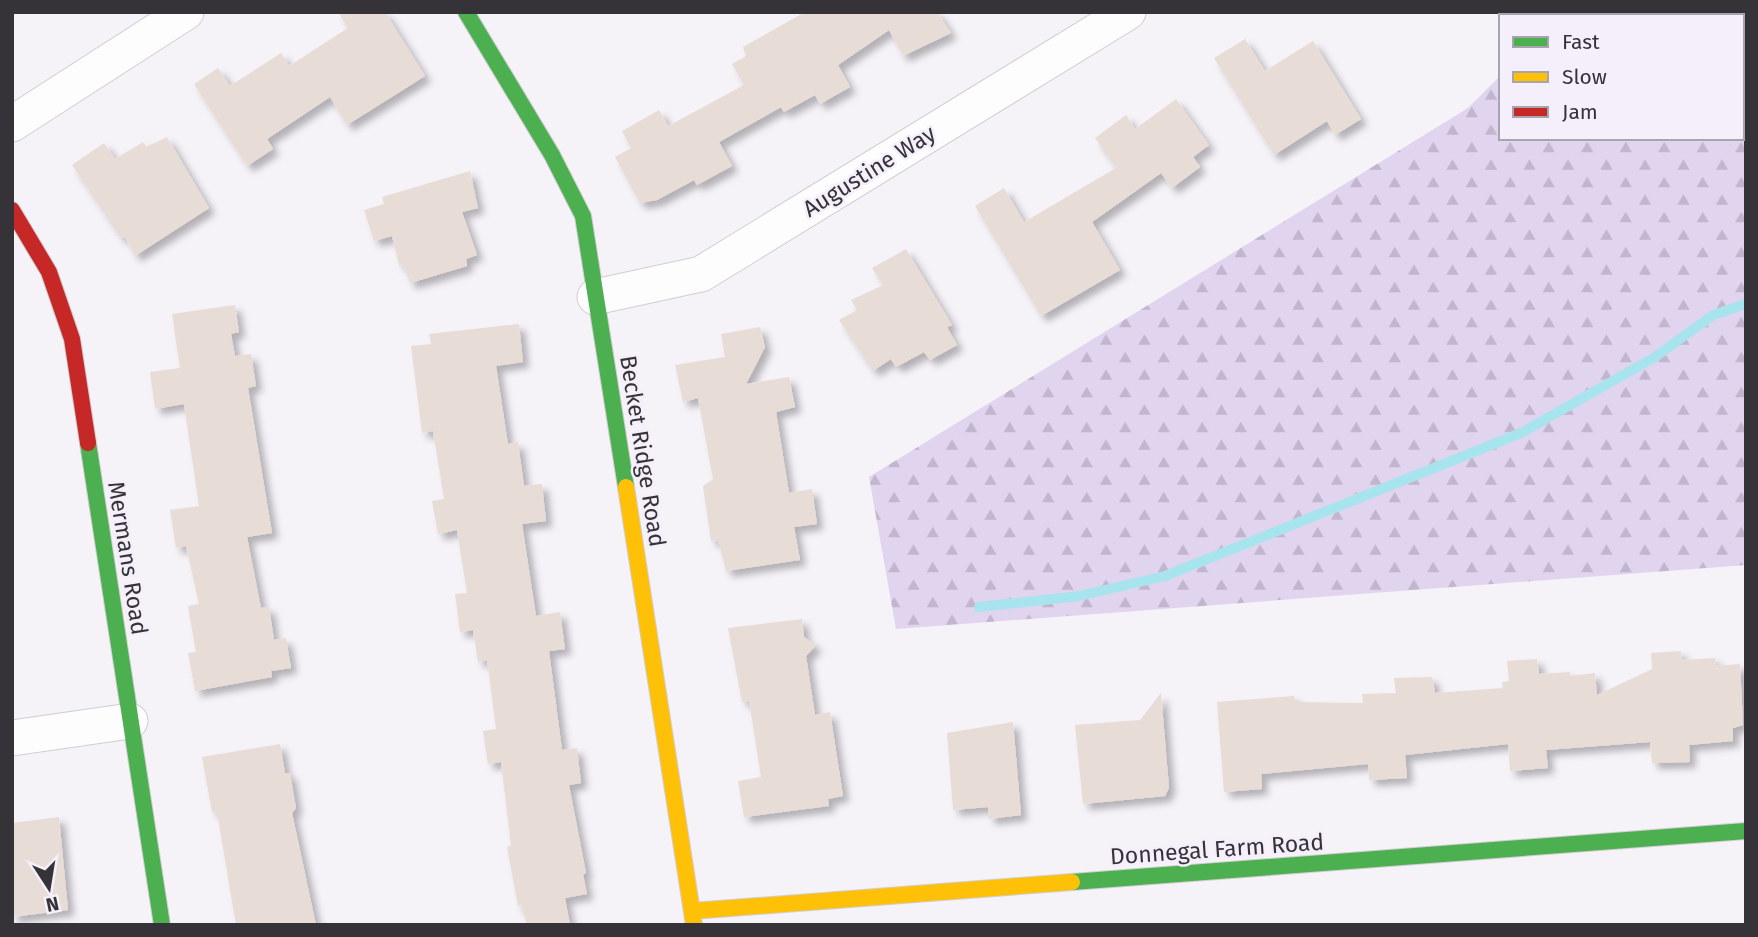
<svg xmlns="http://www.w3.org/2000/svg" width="1758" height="937" font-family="'Fira Sans',sans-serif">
	<defs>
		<pattern id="forest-firs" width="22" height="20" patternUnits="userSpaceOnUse" patternTransform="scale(1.75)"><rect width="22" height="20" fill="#e1d4ef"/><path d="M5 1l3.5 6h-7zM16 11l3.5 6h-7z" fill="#c2b6ce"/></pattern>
		<filter id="shadow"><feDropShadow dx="6" dy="6" stdDeviation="3.5" flood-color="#0004"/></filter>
	</defs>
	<rect width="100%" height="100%" fill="#f5f2f8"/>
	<!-- forest -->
	<path fill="url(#forest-firs)" d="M1561,12H1746V565L896,629L869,477L1468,108L1501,75V138H1742V16H1558Z"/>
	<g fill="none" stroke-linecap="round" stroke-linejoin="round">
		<!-- stream -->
		<path stroke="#a8e4ee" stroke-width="10" d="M979,607L1079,596L1165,576L1521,433L1655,357L1713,315L1746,304"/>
	</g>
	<!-- building -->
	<path fill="#e8ddd6" filter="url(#shadow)" d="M338,12H385L425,76L347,125L330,97L267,139L273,149L247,166L194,84L218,68L230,86L281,53L289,66L348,28Z
		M805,12H937L951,33L903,56L889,30L838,65L850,87L820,104L815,95L784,112L781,107L719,142L732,166L697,185L694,180L657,200L640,203L615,157L631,148L622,131L659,110L668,126L744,85L732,64L746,56L743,47Z
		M1245,39L1265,71L1313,41L1361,119L1335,135L1327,121L1274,155L1214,58Z
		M1176,99L1209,145L1193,157L1200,167L1172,188L1161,173L1092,222L1120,270L1041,316L975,206L1004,188L1024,222L1116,168L1095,138L1126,115L1135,129Z
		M167,137L209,208L135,256L125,237L121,238L72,165L104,143L115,159L143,142L146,147Z
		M470,171L478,208L462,212L477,255L466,259L467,266L410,283L403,264L399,265L392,236L374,241L364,210L384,204L382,197Z
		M906,249L952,325L947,327L957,345L930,360L924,352L896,367L891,359L873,371L839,320L857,310L851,300L883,285L872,268Z
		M235,305L239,332L231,334L235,356L251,354L256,386L248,388L272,533L247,537L261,608L269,607L274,640L286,638L291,668L271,671L272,677L195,691L188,653L196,652L188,606L199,604L186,546L176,548L170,510L199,506L184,404L155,409L150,372L180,368L172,314Z
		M519,324L523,362L496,366L508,444L518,442L524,486L542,484L546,521L522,524L536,616L560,612L565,649L549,651L562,750L577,748L581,783L569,785L586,873L583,874L587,894L565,898L570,925H527L521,905L518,906L507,847L511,846L501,762L488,764L483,731L496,729L487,660L478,662L473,630L460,632L455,594L467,593L457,530L438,534L432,501L444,499L433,431L422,433L411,346L431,344L429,334Z
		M760,327L765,347L746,384L789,377L795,407L776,412L789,493L812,489L817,524L794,527L800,560L726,571L718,540L711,541L703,486L713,479L698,398L683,402L675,365L725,357L721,334Z
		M802,619L804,637L816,645L806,656L815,715L830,712L843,796L828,799L829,806L744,817L738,781L761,777L749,701L742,702L728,628Z
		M1681,651L1682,660L1715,658L1716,666L1740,664L1743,725L1733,728V741L1689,745L1690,762L1652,763L1650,742L1546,750L1548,768L1510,771L1508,744L1405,755L1407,778L1369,780L1368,764L1261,774L1262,789L1224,792L1217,702L1294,696L1295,702L1363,703L1362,694L1396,693L1394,678L1432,677L1435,693L1503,688L1502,682L1509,681L1507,661L1537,659L1539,674L1570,672V676L1595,673L1597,695L1652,669L1651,653Z
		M1161,693L1169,788L1165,796L1083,804L1075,725L1140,720Z
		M1013,722L1021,815L989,819L988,807L953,810L947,733Z
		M280,744L285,773H290L296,808L292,813L316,925H236L217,811L212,812L202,757Z
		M59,817L68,910L12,917V823Z"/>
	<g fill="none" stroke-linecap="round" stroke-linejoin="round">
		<!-- street casing -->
		<g stroke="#d0ced2" stroke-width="37">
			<path id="street" d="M12,124L186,12
				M595,297L701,274L1128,12
				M12,738L130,721"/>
		</g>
		<!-- fast casing -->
		<g stroke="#d0ced2" stroke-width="18">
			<path id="fast" d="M466,12L552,155L583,216L626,487
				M88,443L162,925
				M1072,882L1746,831"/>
		</g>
		<!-- slow casing -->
		<g stroke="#d0ced2" stroke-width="18">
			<path id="slow" d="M626,487L694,925
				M692,911L1072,882"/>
		</g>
		<!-- jam casing -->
		<g stroke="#d0ced2" stroke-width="18">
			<path id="jam" d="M12,210L49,272L72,339L88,443"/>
		</g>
		<!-- street -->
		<use href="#street" stroke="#fefdfe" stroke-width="35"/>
		<!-- fast -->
		<use href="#fast" stroke="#4caf50" stroke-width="16"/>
		<!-- slow -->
		<use href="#slow" stroke="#ffc107" stroke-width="16"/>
		<!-- jam -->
		<use href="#jam" stroke="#c62828" stroke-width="16"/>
	</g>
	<g text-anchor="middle" stroke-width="5" stroke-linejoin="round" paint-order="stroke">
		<!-- street labels -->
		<g font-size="23" fill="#353338" stroke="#f4effb">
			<text transform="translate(869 171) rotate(-32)" y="8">Augustine Way</text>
			<text transform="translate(643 451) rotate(81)" y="8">Becket Ridge Road</text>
			<text transform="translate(128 558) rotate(81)" y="8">Mermans Road</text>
			<text transform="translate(1217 849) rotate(-4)" y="8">Donnegal Farm Road</text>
		</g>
	</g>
	<!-- border -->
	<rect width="1758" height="937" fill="none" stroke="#353338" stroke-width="28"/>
	<!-- legend -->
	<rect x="1499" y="14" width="245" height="126" fill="#f4effb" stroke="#a8a4ad" stroke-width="2"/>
	<rect x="1513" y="37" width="35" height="10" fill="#4caf50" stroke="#a8a4ad" stroke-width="2"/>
	<text x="1562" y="49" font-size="21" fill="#353338">Fast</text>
	<rect x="1513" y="72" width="35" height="10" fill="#ffc107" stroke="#a8a4ad" stroke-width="2"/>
	<text x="1562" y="84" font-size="21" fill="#353338">Slow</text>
	<rect x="1513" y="107" width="35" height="10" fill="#c62828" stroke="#a8a4ad" stroke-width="2"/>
	<text x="1562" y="119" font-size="21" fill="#353338">Jam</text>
	<!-- north arrow -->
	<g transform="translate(49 888) rotate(168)" stroke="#f4effb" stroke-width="5" paint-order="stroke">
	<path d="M0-5L12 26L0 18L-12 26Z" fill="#353338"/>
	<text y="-10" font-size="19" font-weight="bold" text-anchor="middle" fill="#353338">N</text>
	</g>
</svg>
